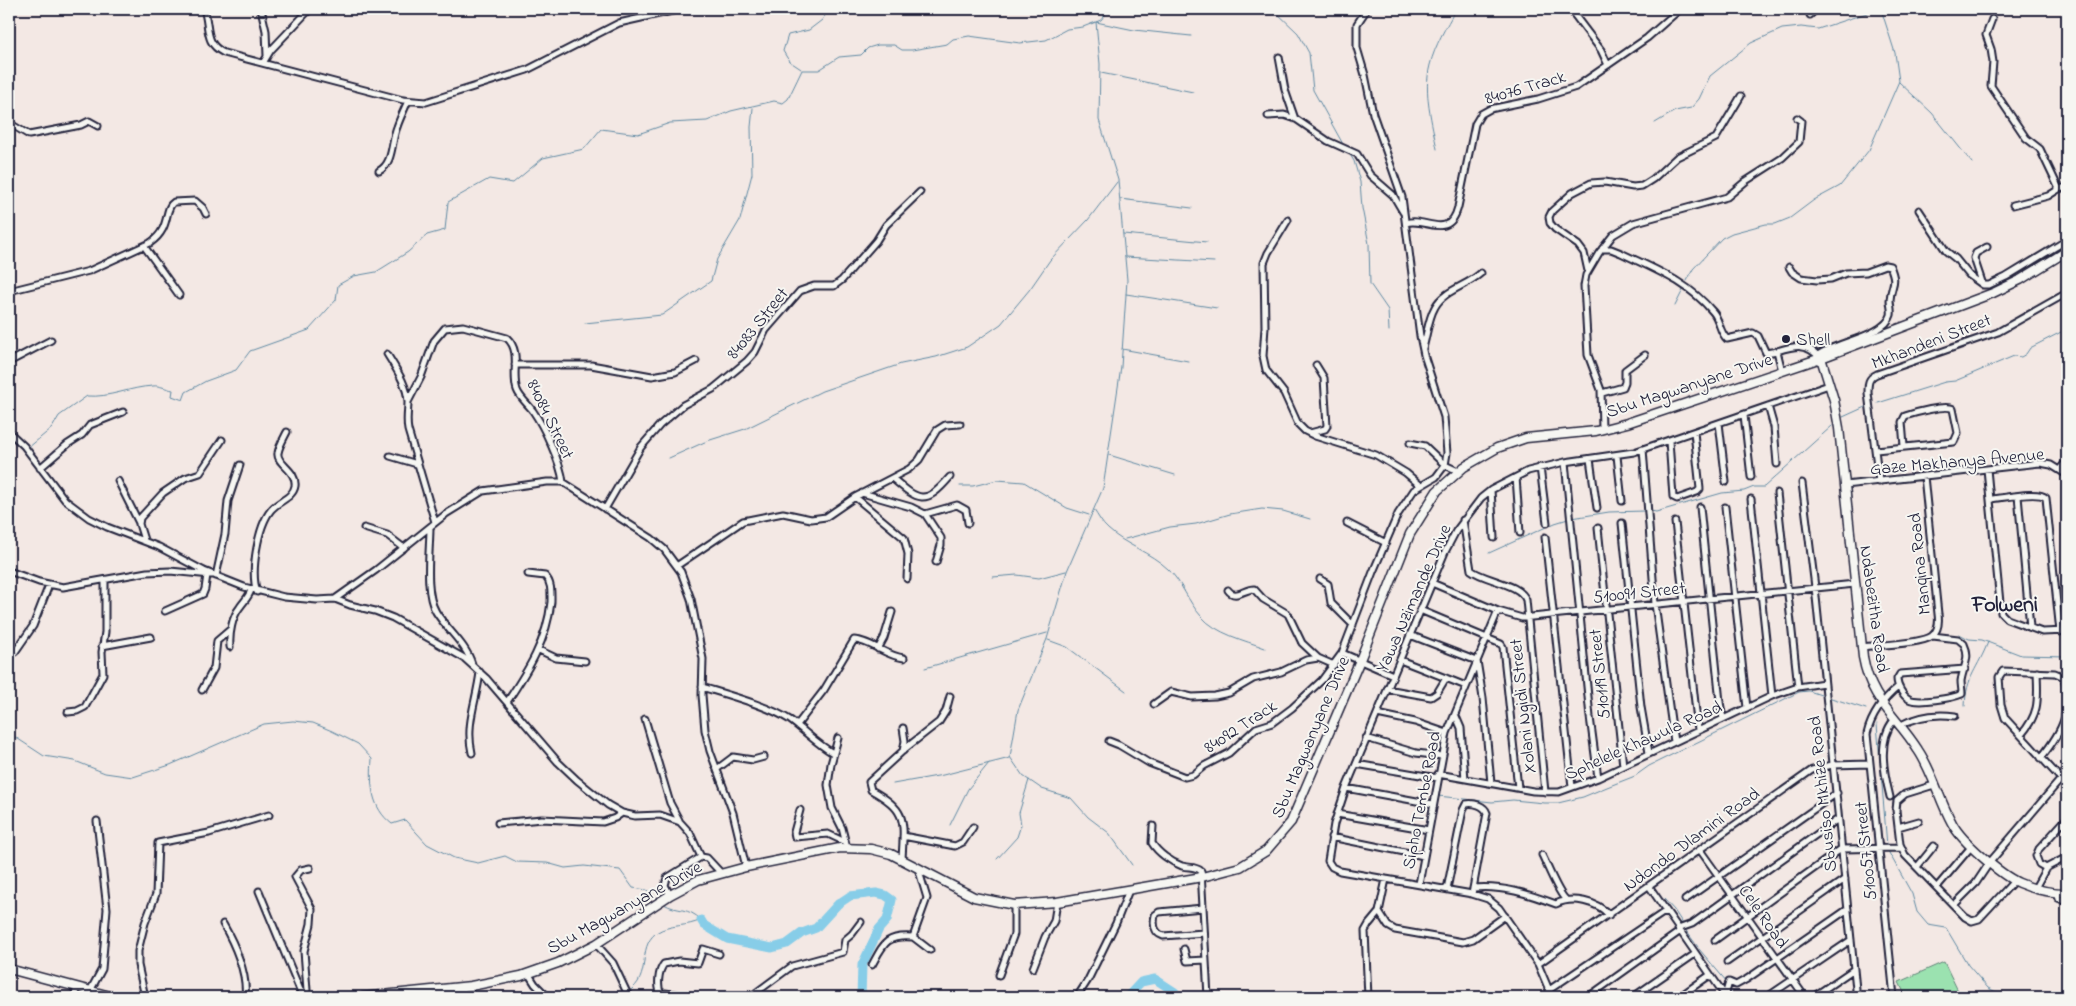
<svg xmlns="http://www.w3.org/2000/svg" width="2076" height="1006" font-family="'Indie Flower',sans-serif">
	<rect width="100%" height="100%" fill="#f3e8e4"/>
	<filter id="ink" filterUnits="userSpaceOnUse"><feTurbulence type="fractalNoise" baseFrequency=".02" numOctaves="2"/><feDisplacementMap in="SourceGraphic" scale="10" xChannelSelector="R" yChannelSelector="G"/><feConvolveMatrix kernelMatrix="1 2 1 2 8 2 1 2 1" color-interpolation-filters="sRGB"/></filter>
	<g filter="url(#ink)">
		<!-- green -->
		<path fill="#9be2b0" stroke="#5e8276" d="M1944,962L1961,997H1906L1899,982Z"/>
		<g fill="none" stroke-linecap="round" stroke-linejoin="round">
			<!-- stream -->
			<path stroke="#5f89a3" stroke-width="1" d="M1273,9L1298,33L1309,53L1313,90L1344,146
				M801,69L789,61L783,51L788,35L809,30L822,20L829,9
				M1101,73L1193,92
				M1899,82L1932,113L1972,163
				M1655,123L1675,111L1691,108L1699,99L1710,76L1751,43L1782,29L1801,27L1818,29L1879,9
				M1437,149C1432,123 1423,92 1430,65C1435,45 1446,27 1456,9
				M1349,153L1354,161L1360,182L1362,208L1369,244L1370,284L1388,310L1389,331
				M1120,199L1192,208
				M1123,234L1207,242
				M1125,257L1214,262
				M1687,281L1693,269L1722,238L1732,233L1766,224H1775L1790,218L1814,200L1840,186L1869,150L1899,81L1895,53L1881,9
				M1126,294L1217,308
				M1675,306L1684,288
				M585,323L662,315L711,281L717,259L740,220L752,174L751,127L753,108
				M1122,349L1188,361
				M1878,403L1945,382L1955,381L2014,356L2021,357L2026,354L2030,348L2067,329
				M1843,417L1865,407
				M28,448L52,428L59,416L87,396C110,398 130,387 153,386C159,385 167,389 173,390L172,396L183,400L186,392L206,381L236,370L250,351L309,330L336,300L338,285L354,276L376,272L408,252L427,235L445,230L448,202L489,179L513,183L543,158L584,149L601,129L638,134L670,123L707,121L731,111L774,101L783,103L788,99L802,70H819L839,57L861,55L868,48L878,45H894L902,50H912L947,44L953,39L969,36L1020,43L1046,40L1067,29L1083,27L1101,20L1109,9
				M1109,455L1175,475
				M669,458L707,441L745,429L822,391L901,364L936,357L967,347L1001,324L1030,289L1050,260L1088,220L1117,182
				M960,486H973L997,480L1024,482L1067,508L1089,515
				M1094,510C1098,516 1102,524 1108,529C1125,545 1150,552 1168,569C1182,582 1188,602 1201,616C1216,634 1244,640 1265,648
				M1651,511L1656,512L1722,493L1744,491L1754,487H1764L1832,426
				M1572,518L1609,512L1645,511
				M1125,539L1170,527L1196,524L1230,514L1262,509L1283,511L1310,519
				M1489,553L1555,523L1568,519
				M993,577L1017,575L1039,578L1066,571
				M1959,634L1969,639L1982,640L2021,655L2067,656
				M1048,640L1067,647L1126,691
				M925,668L1047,633
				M1828,697L1866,709
				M1965,706C1966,676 1978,669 1988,642
				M1877,724L1887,846
				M9,733L44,756L75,761L105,773L133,777L170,765L264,724L293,721L313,723L332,731L358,744L372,759C370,784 371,808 392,824L405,820L427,844L454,858L478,863L505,856L517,862L547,863L565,868L584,866L620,870L633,888L647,890L658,900
				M893,784L943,775L1010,758
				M1438,796L1492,802L1513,800L1544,803H1558L1583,797L1607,787L1635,776L1649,766L1799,692L1809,691L1821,695
				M950,825L968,789L989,763
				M1888,851L1912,894L1917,912L1928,925L1946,928L1968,965L1988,988L2006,997
				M997,859L1017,837L1021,825L1019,813L1029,780
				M1132,865L1109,833L1088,817L1071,798L1042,789L1023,776L1010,757L1018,710L1047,639L1067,571L1103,488L1121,367L1127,280L1118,180L1099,120L1100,64L1096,22L1134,30L1191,36
				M1664,899L1674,910L1683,924
				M1684,928L1698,947
				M1699,949L1727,982
				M1730,988L1731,993L1738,997
				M628,992C653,976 636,949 656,933C669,924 688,927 701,920C689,907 677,912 664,904"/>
			<!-- river -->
			<path stroke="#87cde8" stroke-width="9" d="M701,920L704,925L727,939L772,948L787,944L802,933L816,928L838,904L850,896L876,893L885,895L892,900L887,920L879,929L862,965L861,997
				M1127,997L1141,982L1155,979L1175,992L1176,997"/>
			<!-- street casing -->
			<g stroke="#22223b" stroke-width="9">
				<path id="street" d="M204,9C210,28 204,43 224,53L403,100L426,102L527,70L619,23L681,9
					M261,9L266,31L267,56
					M1367,9L1357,24V48L1365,75L1373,114L1402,197L1420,336L1424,355L1444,417L1447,453L1445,465L1436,477L1414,490L1398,514L1373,572L1342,653L1393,675
					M1572,9L1573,13L1601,50L1608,65
					M1810,15L1816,9
					M1992,19L1986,35L1991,49L1993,62L1991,86L2026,138L2040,149L2059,189L2067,187
					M1279,57L1285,90L1295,119
					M263,63L271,50L310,9
					M1268,116L1284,115L1296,119L1328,141L1357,154L1370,175L1393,195L1403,212
					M9,123L29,135L81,125L89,121L98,126
					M379,171C394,163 391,141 397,127C400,118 404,110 408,101
					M2013,205L2048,196L2059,189
					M1919,210L1946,251L1956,259L1969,275L1983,285H1989L2006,277L2067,240
					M1288,220L1268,253L1264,263L1265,327L1263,356L1266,370L1284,393L1298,424L1305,431L1315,436L1376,455L1406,473L1420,485
					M1406,223C1424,216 1449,242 1458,207L1475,124L1481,114L1490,109L1538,99L1576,87L1647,38L1680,9
					M144,246L179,295
					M1602,249H1611L1621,253C1656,270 1687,281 1713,312C1720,320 1719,332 1727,339L1753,333L1758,336L1766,353L1777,351
					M1789,267L1792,272L1801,278L1817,280L1831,279L1846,273L1866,272L1885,265L1890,266C1898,285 1891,283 1890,300C1890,305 1892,310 1891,315C1885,336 1835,342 1818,355
					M1588,271L1584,253L1578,245L1555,229L1550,223L1549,217L1552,211L1572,193L1591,183L1605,182L1633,187L1642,186L1653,179L1677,157L1716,138L1741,96
					M1983,285L1974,258L1976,253L1987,247
					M9,291L89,271L150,243C172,228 163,209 174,202L195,201L203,208L206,214
					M1423,348C1427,335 1428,319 1435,307C1444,290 1467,286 1481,273
					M387,354C396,369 407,384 408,402C408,412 406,420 408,430L435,522
					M9,362L51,340
					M515,365H591L652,376L675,372L696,361
					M1782,371L1777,351C1794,346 1807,342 1820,358
					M1602,393L1623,387L1625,382V370L1645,355
					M408,402L421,377L434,341L445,328L463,326L507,338C522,352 511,373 517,390C520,398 528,404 533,411C544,427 561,463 563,482
					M1768,406L1774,427L1777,464
					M1744,415L1751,477
					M1719,423L1726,482
					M1602,429L1601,390L1588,355L1584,286L1586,275L1599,253L1613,235L1633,223L1727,197L1746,181L1782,158L1799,142L1801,121L1797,118
					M9,432L24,446L65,500L89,518L107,527L159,547L204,571L244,587L284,597L317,600L335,599L376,570L446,514L483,491L547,482H563L651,538L664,549L681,572L691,599L703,659L702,695L705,730L710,751L733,813L746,867
					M1310,433L1325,429L1327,426L1324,378L1316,365
					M1669,441L1673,497L1677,499L1697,492L1700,489L1694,432
					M1410,443L1425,446L1445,465L1458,471
					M1643,449L1655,604L1674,742
					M1876,450L1954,442L1958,433L1953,409C1946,404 1914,413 1905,416L1902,422L1904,446
					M390,456L417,464
					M1617,456L1622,501
					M1590,459L1597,508
					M1565,462L1590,717L1598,778
					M1540,467L1547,523
					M40,468L68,444L82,435L90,425L123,412
					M1987,469L2001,613L2007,619L2042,632L2067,631
					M2060,469L2067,461
					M1516,477L1520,533
					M892,478C919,501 925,506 950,477
					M118,481L139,523
					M1879,482L1868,393C1868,383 1868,378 1877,374L1998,332L2067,293
					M1802,483L1815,587L1856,989L1855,997
					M1845,485L2040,463L2051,465L2067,475
					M1491,490L1494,538
					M862,493L911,507L925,514L941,538V545L936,562
					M1777,493L1798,687
					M2018,496L2030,627
					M855,497L904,538L908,554L907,579
					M1751,499L1772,696
					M1991,499C2004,498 2039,490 2046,498L2060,632
					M1700,507L1720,702L1723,719
					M1725,507L1747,708
					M605,509L641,447L660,425L683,405L713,389L747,361L755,352L766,330L800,291L814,286H834L842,280L876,241L886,225L920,192
					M925,514L957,505L966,510L968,523
					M1463,520L1471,570C1485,581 1520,583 1526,600L1545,792
					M1675,522L1698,730
					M1347,523L1386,543
					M1622,523L1641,707L1649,753
					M430,527C430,550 424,593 436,612C447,630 466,644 472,664
					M364,528L387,535L404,548
					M1598,528L1623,766
					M1545,537L1572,787
					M144,540L139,524L140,518L163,493L185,478L200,473L222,440
					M678,565L743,521L783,513L811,519L826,517L855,497L909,469L919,460L937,430L945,425L960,424
					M9,571L39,582L63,587L147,572L170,571L211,575
					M216,576L225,534L228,501L240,465
					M1320,579L1328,584L1331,603L1353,625
					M1432,583L1498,611L1522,618L1855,584
					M1228,590C1235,600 1244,589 1254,589L1263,599L1288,614L1302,643L1318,658
					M257,592C250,572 258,526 271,510C278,501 293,498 295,486C297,470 276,464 278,453C279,446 284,438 287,432
					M335,599L350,605L375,611L393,618L464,658L486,678L558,762L577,780L608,805L622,813L635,816L660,815L680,822L690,833L701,857L707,858L720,872
					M1420,610L1501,644L1503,647L1518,788
					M165,611L203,594L205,589L207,575
					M1410,635L1477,661L1483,698L1491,783
					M1933,636L1958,639L1964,644C1971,658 1963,667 1961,681C1961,685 1962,689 1962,694C1953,698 1918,704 1909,699C1903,696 1897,686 1897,679L1900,674L1965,669
					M102,646L151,637
					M230,647C229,634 232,617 240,607C244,601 249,597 251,590
					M1862,647C1877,645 1922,644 1932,636C1939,630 1939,621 1938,614L1924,476
					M878,649L884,638L892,612
					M539,650L556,658L585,661
					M15,652L33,626L49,585
					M1400,660L1466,686
					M702,687C728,695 769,706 790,720C805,731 817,744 833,753
					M1387,689L1431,697L1437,693L1446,678
					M202,690L214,668L217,641L231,629
					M507,702C528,670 547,641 551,602C551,593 552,583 545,576L528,574
					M1154,704L1171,692L1192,697L1215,696L1229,693L1253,679L1281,672L1306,660L1318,658L1334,665
					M68,712L77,711L85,707L103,674L102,652L105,632V581
					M1377,714L1415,722L1447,733
					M1455,714L1461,728L1465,779
					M645,719L670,803L679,820
					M797,725L824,690L854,640C869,640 886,656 904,658
					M1899,726C1917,716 1935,713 1955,716
					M2021,735C2040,713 2038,700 2037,672
					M838,738L831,764L828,785L832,808L842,828L847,848
					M1366,738L1416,753L1442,756
					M1109,741L1119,745L1149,763L1185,777L1193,775L1204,766L1229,753L1256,728L1272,723L1292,708L1322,680L1342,653
					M903,751L905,741L903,728
					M472,753C465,724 477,700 480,672
					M2041,758C2063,730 2072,713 2064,677L2055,673L2003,671L1999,677L2001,705L2005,718L2061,779
					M1356,764L1438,778
					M717,769L733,757L753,760L764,757
					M1438,774L1533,791L1559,792L1598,778L1772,696L1798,687L1824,683
					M1934,785L1905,794L1897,801L1896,810L1900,844L1905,855L1965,917L1972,921L1979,919L2014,881
					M1346,788L1433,804
					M1890,797C1884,773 1877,740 1894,720
					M800,810L794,832L795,837L828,834L845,842
					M1337,814L1429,830
					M2067,818L2039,849L2036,856L2039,864L2046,868L2067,857
					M498,823L542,819L603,822L615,818L622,813
					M1153,826L1152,843C1158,853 1171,862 1182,866C1189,868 1195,866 1201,871L1208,997
					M1898,827L1919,821
					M903,836L955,846L963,842L973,827
					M1331,837L1424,856
					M1700,850L1805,997
					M1542,855C1548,867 1558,893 1566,900
					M902,859C904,821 908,810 871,790L869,782L906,748L939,722L946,711L950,696
					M1917,867L1934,846
					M918,868L927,898L913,937L930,950
					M1419,884L1447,733L1498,611
					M1649,886L1726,997
					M1937,887L1971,847
					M1473,888C1502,885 1529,894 1556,904C1572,896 1597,901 1609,915
					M2035,888L2046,868
					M1447,889L1463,810L1466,804C1474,802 1485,806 1487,813L1472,894
					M259,891L300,990L306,997
					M2056,892L2058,898L2067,902
					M670,895L665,885L667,878L701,857
					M1685,900L1837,793
					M1954,905L1976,883L1990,862L2067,772
					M1203,908L1159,912L1155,915C1153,924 1154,933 1163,936L1204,933
					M1379,912L1388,926L1395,930L1463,942L1473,939L1505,916
					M223,924C234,943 248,974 245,997
					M1678,929L1692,924L1838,819
					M1715,940L1841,849L1901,848
					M596,944L613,963L629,997
					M1184,949L1187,961L1206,960
					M1727,962L1845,879
					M1538,964L1812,770L1832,765L1870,764
					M872,965C884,943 886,935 913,937
					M1033,968L1045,937L1054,921L1057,902
					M528,973L535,984L548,997
					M999,975L1014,934V905
					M463,987V997
					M1549,990L1666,911
					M90,991L102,969L107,909L97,821
					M661,994C657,987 658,971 664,964L679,961L698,963L703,949L719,954
					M305,996L307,990L304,951L311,924L312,909L295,877L301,870L310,868
					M74,997L77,988
					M145,997L138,965V951L145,923L156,894L158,843L209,833L269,815
					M658,997L665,993L699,997
					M750,997L792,966L843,952L845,940L852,934L861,922
					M1077,997L1088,980L1116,923L1129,890
					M1368,997L1365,931L1369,924L1379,912L1386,879
					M1552,997L1538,964L1499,908L1488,899L1472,894L1340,871L1332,867L1328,861L1334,824L1346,788L1445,552L1456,531L1481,498L1491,490L1528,471L1565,462L1634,452L1829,385
					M1588,997L1679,932
					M1633,997L1695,954
					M1679,997L1710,975
					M1722,997L1725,996L1729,982L1736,985L1747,979L1848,909
					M1767,997L1851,940
					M1813,997L1854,969
					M1894,997L1867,734C1871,716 1884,698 1898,687"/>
			</g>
			<!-- secondary casing -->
			<g stroke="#22223b" stroke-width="11">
				<path id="secondary" d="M1821,358L1834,400L1839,428L1863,657C1871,702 1896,715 1918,750C1933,772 1939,800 1952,823C1961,841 2001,875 2019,883C2033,889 2052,893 2067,893
					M9,969L114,997
					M363,997L471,986L521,976L558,963L596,944L670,895L698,880L746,867L840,848L871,849L891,854L974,897L1014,905L1057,902L1202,877L1240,867L1266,851L1291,822L1360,660L1410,534L1437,491L1464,467L1497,448L1526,438L1596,431L1627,423L1821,358L1993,293L2020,280L2067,251"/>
			</g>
			<!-- street -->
			<use href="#street" stroke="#f6f6f2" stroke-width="5"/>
			<!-- secondary -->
			<use href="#secondary" stroke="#f6f6f2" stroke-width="8"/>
		</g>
	</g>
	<!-- markers -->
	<circle fill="#22223b" stroke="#f6f6f2" stroke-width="2" cx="1786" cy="339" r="5"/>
	<g text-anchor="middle" stroke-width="4" stroke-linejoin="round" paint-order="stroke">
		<!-- street labels -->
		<g font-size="18" fill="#22223b" stroke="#f6f6f2">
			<text transform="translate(1525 87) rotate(-16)" y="6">84076 Track</text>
			<text transform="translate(757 323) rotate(-51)" y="6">84083 Street</text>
			<text transform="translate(1931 341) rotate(-21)" y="6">Mkhandeni Street</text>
			<text transform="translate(1689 385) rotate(-18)" y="6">Sbu Magwanyane Drive</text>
			<text transform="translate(551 419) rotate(64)" y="6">84084 Street</text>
			<text transform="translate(1957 461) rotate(-5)" y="6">Gaze Makhanya Avenue</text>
			<text transform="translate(1919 564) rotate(-96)" y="6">Manqina Road</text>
			<text transform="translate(1639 592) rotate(-6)" y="6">510091 Street</text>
			<text transform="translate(1413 598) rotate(-66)" y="6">Yawa Nzimande Drive</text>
			<text transform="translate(1875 609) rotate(82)" y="6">Ndabezitha Road</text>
			<text transform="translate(1599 674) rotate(-96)" y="6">510119 Street</text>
			<text transform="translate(1522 706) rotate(-96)" y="6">Xolani Ngidi Street</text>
			<text transform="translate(1240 726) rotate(-33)" y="6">84092 Track</text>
			<text transform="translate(1310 737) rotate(-67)" y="6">Sbu Magwanyane Drive</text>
			<text transform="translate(1643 740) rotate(-24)" y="6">Sphelele Khawula Road</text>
			<text transform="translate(1822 794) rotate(-96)" y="6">Sbusiso Mkhize Road</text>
			<text transform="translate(1421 800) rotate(-79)" y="6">Sipho Tembe Road</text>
			<text transform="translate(1691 839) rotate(-36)" y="6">Ndondo Dlamini Road</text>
			<text transform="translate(1865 851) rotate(-96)" y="6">510057 Street</text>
			<text transform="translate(624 907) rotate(-29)" y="6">Sbu Magwanyane Drive</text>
			<text transform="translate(1764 916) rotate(55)" y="6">Cele Road</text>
		</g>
		<!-- poi labels -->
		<g font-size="18" fill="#22223b" stroke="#f6f6f2" text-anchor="start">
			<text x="1796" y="345">Shell</text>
		</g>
		<!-- district labels -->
		<g font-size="22" font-weight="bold" fill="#22223b" stroke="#f6f6f2">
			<text x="2005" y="611">Folweni</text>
		</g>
	</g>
	<!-- margin -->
	<rect width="2076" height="1006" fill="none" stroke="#f6f6f2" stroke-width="30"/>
	<rect x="15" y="15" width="2046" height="976" fill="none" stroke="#22223b" stroke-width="2" filter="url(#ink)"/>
</svg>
